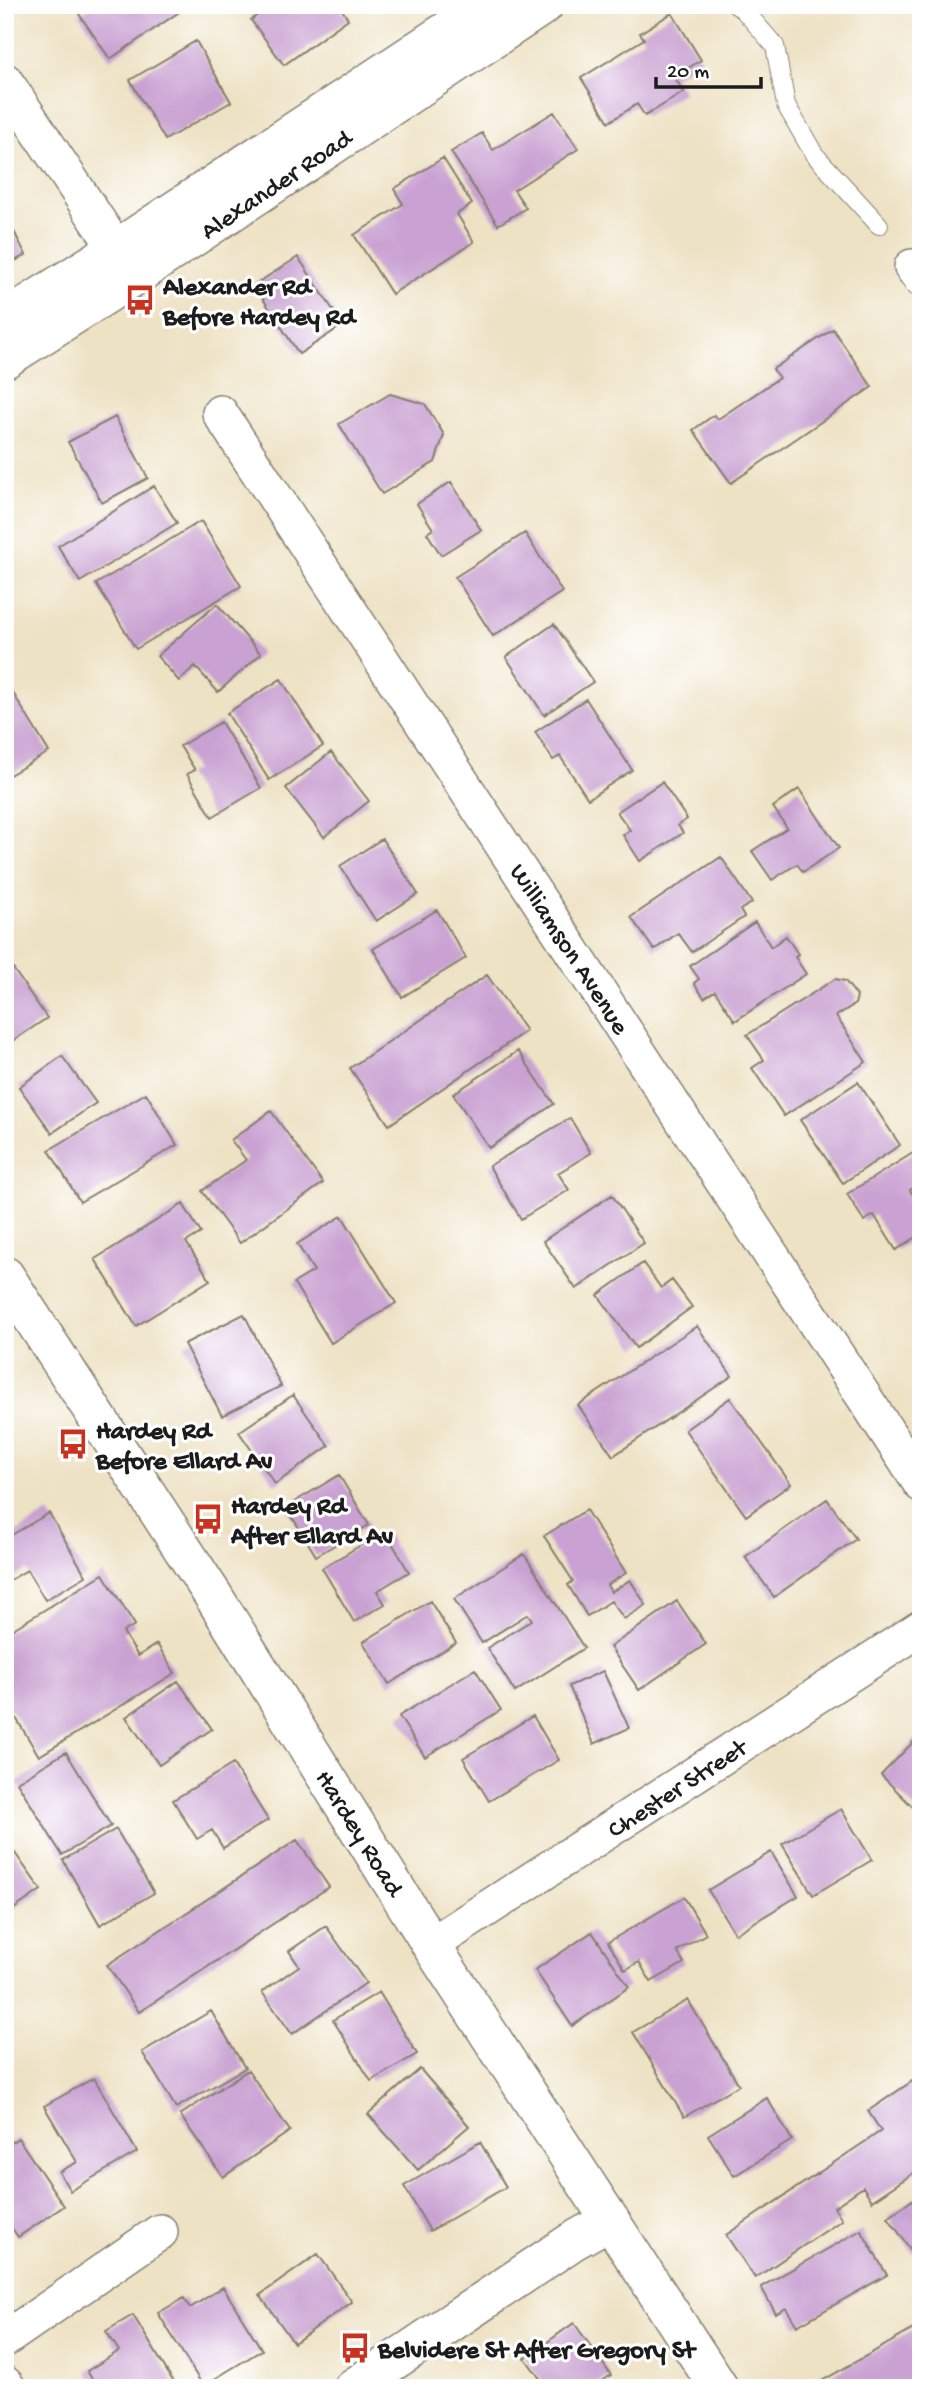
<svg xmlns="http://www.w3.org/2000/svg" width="926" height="2393" font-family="'Gochi Hand',sans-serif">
	<rect width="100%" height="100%" fill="#fff"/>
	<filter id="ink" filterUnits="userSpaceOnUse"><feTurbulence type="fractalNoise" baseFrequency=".0143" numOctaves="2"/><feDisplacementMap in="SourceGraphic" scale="14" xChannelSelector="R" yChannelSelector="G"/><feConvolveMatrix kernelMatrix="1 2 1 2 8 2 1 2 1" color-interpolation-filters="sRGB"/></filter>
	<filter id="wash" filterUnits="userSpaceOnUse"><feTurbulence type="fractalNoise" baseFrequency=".00686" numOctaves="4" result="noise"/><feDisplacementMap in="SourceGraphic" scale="28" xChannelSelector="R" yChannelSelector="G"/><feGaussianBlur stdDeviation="1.57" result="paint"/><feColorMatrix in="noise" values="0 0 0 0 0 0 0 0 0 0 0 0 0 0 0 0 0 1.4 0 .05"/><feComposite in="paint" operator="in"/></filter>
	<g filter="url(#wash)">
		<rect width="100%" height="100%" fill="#eee2c4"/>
		<g id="blocks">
			<!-- building -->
			<path fill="#c9a1d2" d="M93,5H178L182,10L110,59L79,14Z
				M272,5H339L348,19L284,65L251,20Z
				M672,13L701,60L674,77L684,92L645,116L637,104L609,122L581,78L644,39L640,33Z
				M196,41L231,102L165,140L130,80Z
				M554,112L578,149L514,190L526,208L498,225L451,152L482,133L493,150Z
				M443,158L472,204L457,214L474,242L392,294L354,235L403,204L394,189Z
				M5,214L26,255L5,266Z
				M298,257L343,325L299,354L254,285Z
				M833,329L872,387L731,483L693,430L714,415L718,419L779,378L773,369Z
				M390,394L425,404L444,435L435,462L382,494L339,424Z
				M115,417L148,478L102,503L68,442Z
				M451,482L481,530L441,555L427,533L433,529L417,504Z
				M154,486L177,523L80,582L58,546Z
				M201,521L241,586L136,649L96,584Z
				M525,533L562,592L493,636L455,577Z
				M217,604L261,654L218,692L195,666L179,681L157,656Z
				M554,624L593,682L544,715L506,657Z
				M281,679L323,746L269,780L227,713Z
				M5,680L49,752L6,777L5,776Z
				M586,699L632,770L588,799L560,756L553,760L535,732Z
				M221,722L261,788L212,817L187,774L195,770L180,746Z
				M331,752L369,801L324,837L286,788Z
				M662,782L687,819L678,825L683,833L640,861L623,835L630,830L617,812Z
				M799,789L839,848L803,872L797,864L772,880L752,851L787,828L773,807Z
				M382,839L418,894L376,921L340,866Z
				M721,857L752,903L740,910L744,917L692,952L678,933L654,950L631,917Z
				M437,910L466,958L402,997L373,949Z
				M755,922L771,947L786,936L798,954L795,957L806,974L735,1021L715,991L704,998L694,983L699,979L690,966Z
				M5,957L47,1018L5,1046Z
				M487,975L526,1031L389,1125L350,1068Z
				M835,979L845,981L857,996L855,1004L836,1016L866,1062L784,1116L752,1068L764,1060L747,1035Z
				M518,1051L554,1104L489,1148L453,1094Z
				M62,1056L96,1103L52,1133L19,1087Z
				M858,1082L900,1145L843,1183L800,1120Z
				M146,1093L177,1145L80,1202L49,1150Z
				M271,1111L323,1183L240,1243L202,1191L246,1160L231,1140Z
				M570,1118L591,1153L558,1173L569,1190L521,1219L489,1166Z
				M921,1148V1183L910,1190L921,1207V1234L896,1250L874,1215L864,1221L847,1194Z
				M612,1195L644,1243L576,1289L543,1241Z
				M183,1204L201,1233L186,1242L210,1280L136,1326L95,1259Z
				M342,1216L396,1303L331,1343L294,1283L314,1271L297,1244Z
				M643,1263L661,1288L672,1280L692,1307L636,1348L598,1295Z
				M244,1314L281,1386L222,1416L184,1344Z
				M697,1326L732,1376L613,1456L578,1405Z
				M293,1395L329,1446L275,1484L239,1432Z
				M730,1398L791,1484L746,1516L685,1430Z
				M339,1475L369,1525L316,1556L286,1507Z
				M827,1499L856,1539L774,1597L745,1557Z
				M586,1510L626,1573L607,1585L611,1592L630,1580L646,1605L624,1619L611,1601L587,1616L568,1585L573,1581L544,1536Z
				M49,1513L86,1576L45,1600L27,1570L5,1583V1539Z
				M385,1531L409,1572L377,1591L385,1604L354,1622L322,1568Z
				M524,1554L584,1648L515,1692L487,1648L532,1620L528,1614L482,1643L454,1599Z
				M103,1574L135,1625L123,1632L138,1656L157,1644L175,1673L39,1756L10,1708L5,1711V1634Z
				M430,1601L456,1643L389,1684L363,1642Z
				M677,1601L706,1644L639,1690L610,1647Z
				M475,1669L501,1710L425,1757L399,1716Z
				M603,1671L629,1728L594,1744L569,1686Z
				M178,1681L212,1729L159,1765L126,1717Z
				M533,1716L559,1760L489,1801L463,1758Z
				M921,1734V1807L917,1811L881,1775Z
				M66,1752L111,1826L62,1855L17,1782Z
				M233,1764L268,1820L223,1848L212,1830L197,1839L173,1800Z
				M841,1809L872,1860L813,1895L782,1844Z
				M116,1829L154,1893L100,1925L63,1860Z
				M5,1839L41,1890L5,1915Z
				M297,1840L329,1887L139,2012L107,1965Z
				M771,1852L798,1896L735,1934L708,1890Z
				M684,1897L706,1934L677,1951L684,1963L651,1982L639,1962L625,1970L608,1942Z
				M326,1926L366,1983L292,2034L262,1992L299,1966L289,1951Z
				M592,1932L629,1987L572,2026L535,1970Z
				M379,1992L417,2054L371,2081L333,2020Z
				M688,2000L739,2085L684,2117L633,2032Z
				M211,2011L245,2068L176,2108L142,2052Z
				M420,2069L469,2126L418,2170L368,2114Z
				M248,2070L290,2131L223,2177L180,2115Z
				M94,2078L137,2152L70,2191L59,2172L77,2162L44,2106Z
				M914,2080L921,2090V2168L872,2201L863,2187L834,2207L842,2220L755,2278L726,2235L881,2131L868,2111Z
				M767,2098L792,2140L734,2176L708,2135Z
				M18,2138L64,2206L18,2237L5,2218V2147Z
				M480,2142L506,2187L430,2231L404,2186Z
				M921,2194V2265L888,2217Z
				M861,2230L887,2275L797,2326L786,2308L776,2314L761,2287Z
				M318,2254L352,2302L294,2343L260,2295Z
				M223,2287L262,2350L203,2386L158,2313L184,2298L190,2308Z
				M133,2315L176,2386L173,2388H98L87,2371L119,2351L106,2331Z
				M574,2323L611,2375L592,2388H547L525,2358Z
				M921,2325V2376L900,2388H814L813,2386Z"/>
		</g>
	</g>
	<g filter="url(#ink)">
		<use href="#blocks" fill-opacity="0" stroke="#857f70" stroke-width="2"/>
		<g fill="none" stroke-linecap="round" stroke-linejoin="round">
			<!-- lane casing -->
			<g stroke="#857f70" stroke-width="20">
				<path id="lane" d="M736,5L743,9L775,46L786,105L814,154L879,225"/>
			</g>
			<!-- street casing -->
			<g stroke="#857f70" stroke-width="38">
				<path id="street" d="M5,81L133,274
					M912,267L921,279
					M220,413L921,1484
					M431,1945L921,1628
					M5,2339L160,2232
					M5,2384L8,2388"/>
			</g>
			<!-- secondary casing -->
			<g stroke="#857f70" stroke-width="41">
				<path id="secondary" d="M5,319L116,249L486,5
					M5,359L135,276L544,5
					M5,1276L214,1597L431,1945L719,2388
					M353,2388L573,2241L610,2220"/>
			</g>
			<!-- lane -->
			<use href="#lane" stroke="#fff" stroke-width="18"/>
			<!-- street -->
			<use href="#street" stroke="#fff" stroke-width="35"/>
			<!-- secondary -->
			<use href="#secondary" stroke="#fff" stroke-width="38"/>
		</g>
	</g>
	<!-- icons -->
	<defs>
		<g id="bus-bare" transform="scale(2.415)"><path d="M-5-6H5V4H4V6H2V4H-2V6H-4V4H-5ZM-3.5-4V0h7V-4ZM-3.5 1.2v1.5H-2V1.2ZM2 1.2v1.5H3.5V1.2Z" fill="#c8321e" stroke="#fff" stroke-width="2.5" paint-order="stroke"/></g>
	</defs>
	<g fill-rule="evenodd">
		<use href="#bus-bare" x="140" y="300"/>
		<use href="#bus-bare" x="73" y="1444"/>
		<use href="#bus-bare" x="208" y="1519"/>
		<use href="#bus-bare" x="355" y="2348"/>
	</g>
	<g text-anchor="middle" stroke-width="6" stroke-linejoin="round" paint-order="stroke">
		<!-- street labels -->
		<g font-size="26" fill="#1c1c1c" stroke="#fff">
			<text transform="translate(275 183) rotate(-34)" y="9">Alexander Road</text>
			<text transform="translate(571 948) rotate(57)" y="9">Williamson Avenue</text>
			<text transform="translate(676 1787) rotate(-33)" y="9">Chester Street</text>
			<text transform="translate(361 1832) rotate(58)" y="9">Hardey Road</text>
		</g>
		<!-- poi labels -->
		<g font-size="26" font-weight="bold" fill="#1c1c1c" stroke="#fff" text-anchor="start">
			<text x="163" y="294">Alexander Rd<tspan x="163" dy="30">Before Hardey Rd</tspan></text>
			<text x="96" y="1438">Hardey Rd<tspan x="96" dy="30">Before Ellard Av</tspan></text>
			<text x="231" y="1513">Hardey Rd<tspan x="231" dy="30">After Ellard Av</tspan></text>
			<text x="378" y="2357">Belvidere St After Gregory St</text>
		</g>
	</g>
	<!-- margin -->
	<rect width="926" height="2393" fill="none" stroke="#fff" stroke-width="28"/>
	<!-- scale -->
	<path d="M656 77v10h105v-10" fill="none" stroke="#1c1c1c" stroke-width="3.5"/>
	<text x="667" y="77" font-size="21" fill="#1c1c1c" stroke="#ffffff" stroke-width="5" paint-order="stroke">20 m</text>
</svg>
